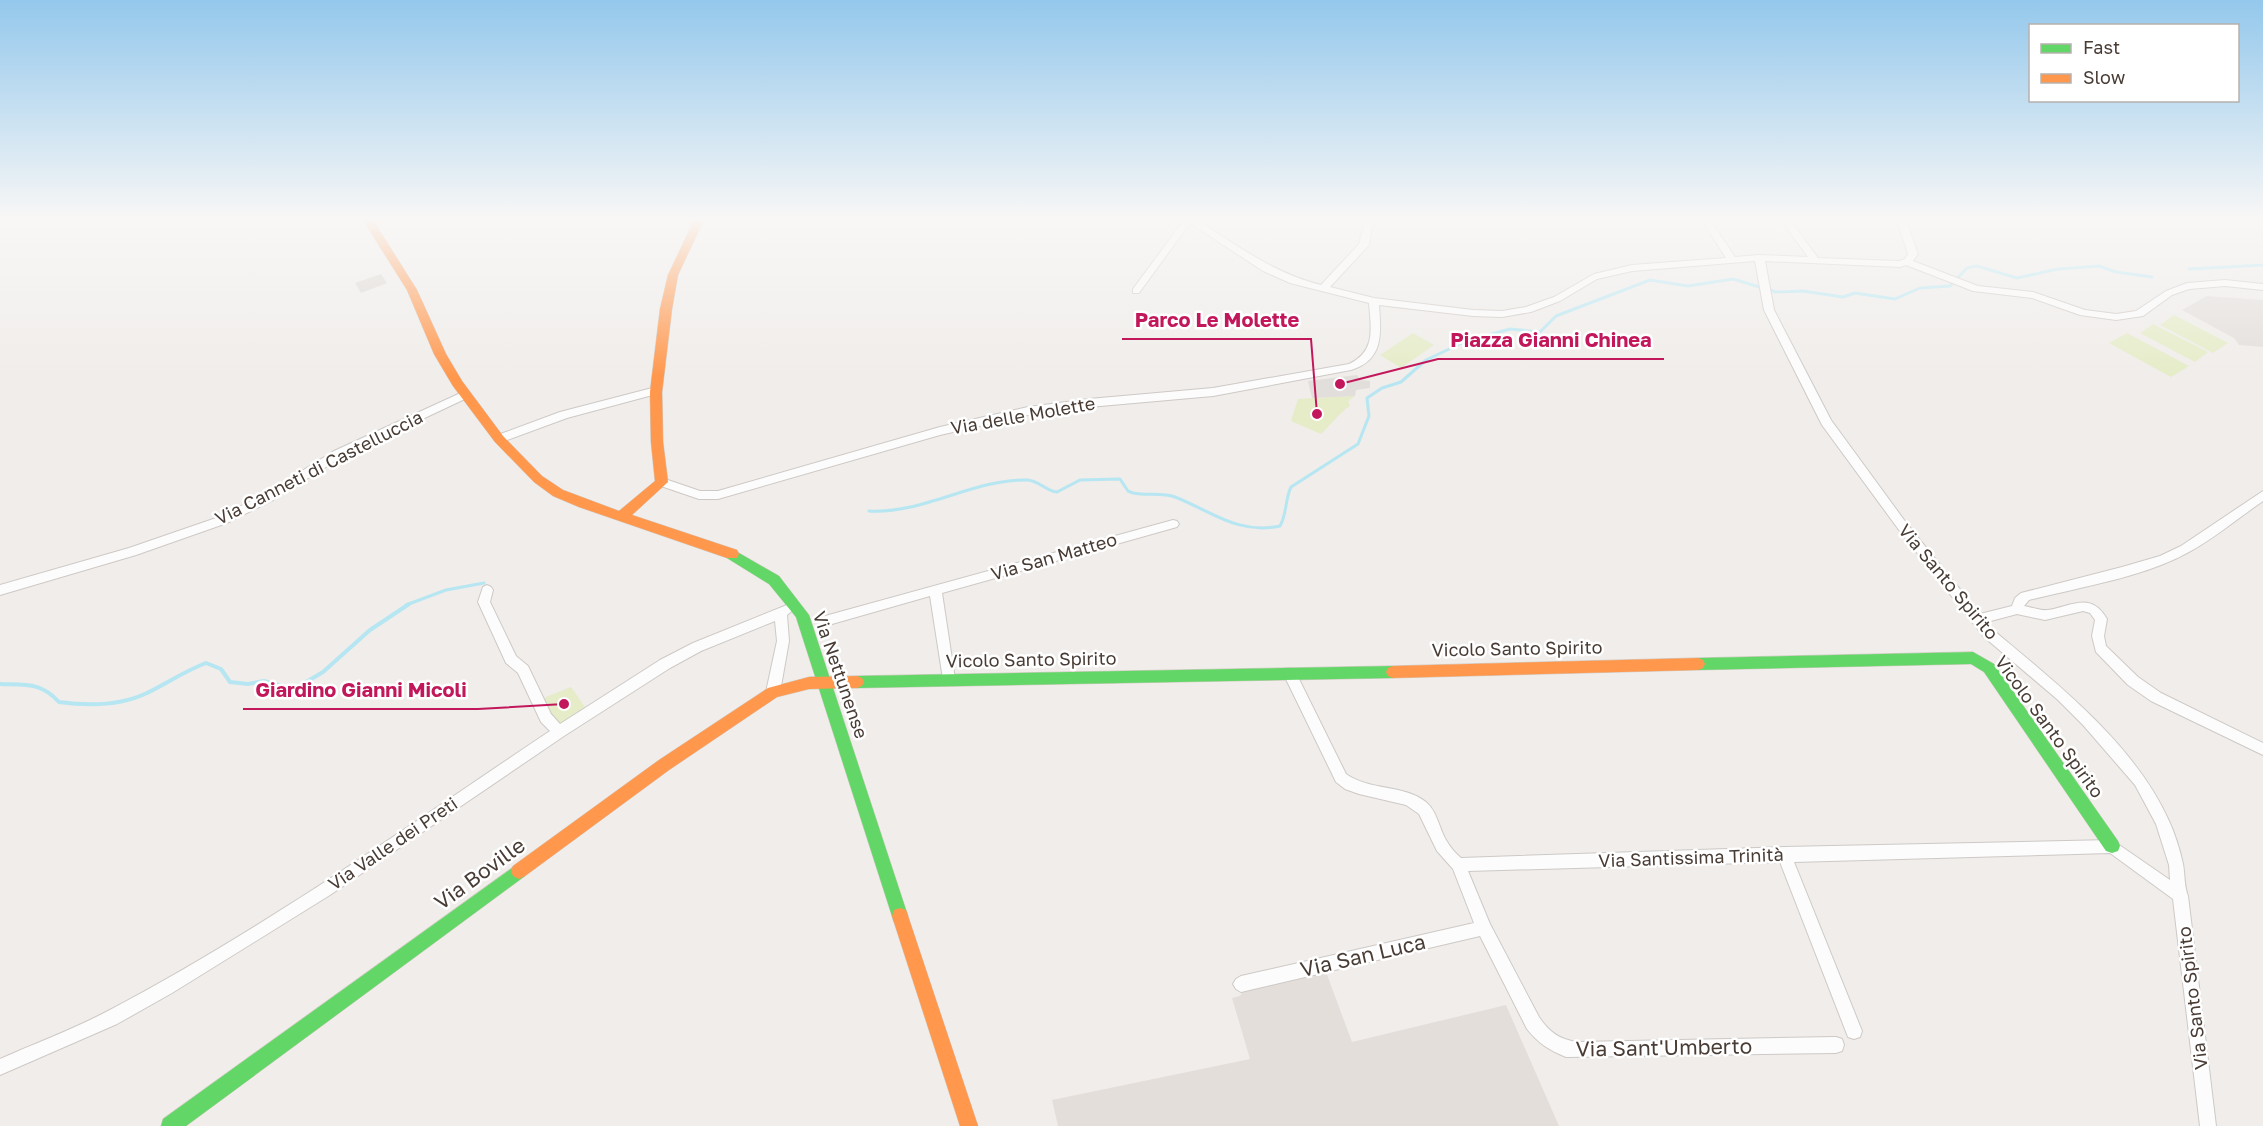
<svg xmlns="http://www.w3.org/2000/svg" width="2263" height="1126" font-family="'Golos Text',sans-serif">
	<rect width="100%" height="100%" fill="#f0edea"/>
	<!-- industrial -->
	<path fill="#e4dedb" d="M1326,972L1352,1042L1506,1005L1559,1126H1058L1052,1100L1250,1059L1232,998L1240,996L1244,989Z"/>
	<!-- green -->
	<path fill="#e5ecc7" d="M2174,315L2228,343L2213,353L2160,325Z
		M2153,324L2208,352L2195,362L2140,333Z
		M1413,333L1434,345L1401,368L1380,355Z
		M2127,333L2189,366L2171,377L2109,343Z
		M1355,396L1348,401L1350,406C1343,409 1329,427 1321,434L1291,421L1298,399Z
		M571,687L587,710L564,724H555L541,699Z"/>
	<!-- parking -->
	<path fill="#e2dedb" d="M2207,296L2263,300V347L2239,345L2234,338L2182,310Z
		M1357,375L1360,380L1370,381V388L1356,390L1355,396L1312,398L1308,381Z"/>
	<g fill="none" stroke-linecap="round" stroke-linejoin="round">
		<!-- stream-far1 -->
		<path stroke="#b6e6f2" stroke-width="3" d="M2189,269L2263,265
			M869,511C924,514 973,479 1027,480C1038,480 1046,491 1057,492L1080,480L1120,479L1128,491L1133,493C1147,496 1162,492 1175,497C1211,511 1238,535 1280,526C1287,514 1285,499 1291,487L1358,444L1369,416L1367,398L1382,388L1401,382L1426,360L1464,342L1510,329L1540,332L1556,316L1650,280L1688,286L1733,279L1776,292L1803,291L1843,297L1855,293L1895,299L1920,288L1950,286L1967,268L1977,266L2017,278L2058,269L2099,266L2116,272L2152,277
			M406,605L446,590L484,583"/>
		<!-- stream -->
		<path stroke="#b6e6f2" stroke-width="4" d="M0,684C26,685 41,682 59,702C88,706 120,706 147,693C167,683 185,671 206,663L221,669L230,682L248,684L264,681L290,688L301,685L323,672L370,630L409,604"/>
	</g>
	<!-- building -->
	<path fill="#d9d4d0" d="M381,274L387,283L361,293L355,283Z"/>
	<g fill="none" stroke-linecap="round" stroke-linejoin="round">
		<!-- street casing -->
		<g stroke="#cdc9c6" stroke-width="2">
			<path id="street" d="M1184,220H1197C1238,246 1273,273 1321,285L1359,244L1365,220H1373L1369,245L1330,287L1374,298L1473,310L1502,311L1526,307L1554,297L1594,274L1632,265L1726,258L1702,220H1710L1735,257L1759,255L1808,257L1781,220H1790L1818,258L1899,261L1905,259L1908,254L1897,220H1906L1918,254L1913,261L1978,286L2033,292L2085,310L2116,314L2136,311L2166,291L2187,283L2225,280L2263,284V290L2225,286L2189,289L2172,295L2143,316L2116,320L2080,315L2032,298L1973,291L1906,265L1900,267L1765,261L1774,310L1831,420L1907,524L1980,614L2012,606L2015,598L2021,593L2122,567L2160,556L2181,546L2263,491V501C2238,518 2214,539 2187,553C2141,578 2080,587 2029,600L2024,606C2031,607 2040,611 2048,610C2072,606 2091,591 2107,619L2104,636L2106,646L2138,677L2161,693L2263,743V755L2151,701L2128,685L2096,652L2092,636L2095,620L2090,613L2083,611L2045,620L2017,614L1987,622L1992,629C2056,683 2134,743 2169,821C2175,834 2180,850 2183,864C2185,875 2184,886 2188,896L2216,1126H2200L2173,899L2110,853L1794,862L1862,1031L1860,1037L1854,1039L1848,1037L1780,862L1468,871L1490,924L1539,1017C1549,1032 1560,1040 1578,1042L1836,1037L1842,1039L1844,1045L1842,1051L1836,1053L1566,1057C1549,1050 1538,1043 1527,1029L1480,936L1241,992L1236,989L1233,984L1236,979L1241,976L1474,923L1453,869L1437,851L1419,814L1406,805L1359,794L1345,789L1336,782L1283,673L1284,669L1289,668L1294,669L1346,774C1370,791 1403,784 1426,802C1437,811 1439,828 1446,840C1450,847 1455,853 1461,858L1784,847L2112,840L2170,880L2169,865L2156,824L2135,785L2083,725L2058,700L1984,637L1899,530L1822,425L1764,310L1755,261L1632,271L1597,279L1560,301L1531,312L1502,317L1473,316L1379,305C1381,333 1384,360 1351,370L1213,396L1089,407L1028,415L940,435L718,499H699L658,485L656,482L662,478L700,491H718L940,427L1028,407L1089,399L1213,388L1349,364C1376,351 1371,329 1369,303L1290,283L1263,271L1190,223L1139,293H1133V289Z
				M656,387L660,389L661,391L660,393L567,418L499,443L494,439L495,436L560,412Z
				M465,391L469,393L470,395L469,397L342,457L273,500L227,523L136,555L0,595V585L129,548L219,517L265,494L334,451Z
				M1173,520L1177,521L1179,524L1177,527L942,593L955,679L954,683L949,684L944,683L943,679L930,596L825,626L821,624L819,621L821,618L825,616Z
				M487,585L491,587L493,590L490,602L516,656L528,666L551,714L560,724L660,660L693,643L787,605L791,607L793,610L787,615L789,641L780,692L778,696L773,697L768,696L766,692L777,641L775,621L701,651L670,668L564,736L330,895L172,993L117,1024L0,1075V1059C36,1043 74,1029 108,1011C262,930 405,828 550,731L541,722L518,673L506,663L478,602L483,587Z"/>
		</g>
		<!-- fast casing -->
		<g stroke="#d2cac1" stroke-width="1">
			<path id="fast" d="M732,549L779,576L809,615L908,916L906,922L900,924L894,922L892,916L796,617L769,584L727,558L725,554L727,550Z
				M1973,652L1994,664L2118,841L2120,846L2118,851L2112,853L2106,851L1984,672L1971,664L1698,670L1693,668L1691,664L1693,660L1698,658Z
				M1393,666L1398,668L1400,672L1398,676L1393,678L857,688L852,686L850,682L852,678L857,676Z
				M519,863L525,866L527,871L525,876L186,1126H161L163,1119Z"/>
		</g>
		<!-- slow casing -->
		<g stroke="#d2cac1" stroke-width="1">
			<path id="slow" d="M363,220H373L417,290L446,354L462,381L503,436L542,476L563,490L619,511L655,481L651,442L650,392L660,309L668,275L694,220H704L678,275L672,309L662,392L663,442L668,482L632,515L737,550L739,554L737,558H727L579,507L553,496L534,482L495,442L453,386L434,354L407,290Z
				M1698,658L1703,660L1705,664L1703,668L1698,670L1393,678L1388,676L1386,672L1388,668L1393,666Z
				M857,676L862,678L864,682L862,686L857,688L809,689L777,697L669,770L525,876L519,879L513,876L511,871L513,866L659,760L768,688L809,677Z
				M900,908L906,910L978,1126H960L892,916L894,910Z"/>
		</g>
		<!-- street -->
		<use href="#street" fill="#fdfcfc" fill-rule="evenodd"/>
		<!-- fast -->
		<use href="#fast" fill="#63d668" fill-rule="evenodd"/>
		<!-- slow -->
		<use href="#slow" fill="#ff974d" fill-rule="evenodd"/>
	</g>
	<!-- sky -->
	<linearGradient id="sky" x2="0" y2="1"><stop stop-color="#94c8ec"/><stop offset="0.58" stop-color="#f8f7f6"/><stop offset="1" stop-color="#f8f7f6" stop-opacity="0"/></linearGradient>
	<rect width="2263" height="377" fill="url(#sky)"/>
	<g text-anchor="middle" stroke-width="5" stroke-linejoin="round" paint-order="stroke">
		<!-- street labels -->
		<g font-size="18" fill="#483c35" stroke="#fff">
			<text transform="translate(1023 416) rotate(-10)" y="6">Via delle Molette</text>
			<text transform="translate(319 468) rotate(-27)" y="6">Via Canneti di Castelluccia</text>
			<text transform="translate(1054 557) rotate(-16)" y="6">Via San Matteo</text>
			<text transform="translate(1948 582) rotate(50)" y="6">Via Santo Spirito</text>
			<text transform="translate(1517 649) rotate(-1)" y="6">Vicolo Santo Spirito</text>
			<text transform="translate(1031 660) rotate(-1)" y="6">Vicolo Santo Spirito</text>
			<text transform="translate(840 675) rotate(71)" y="6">Via Nettunense</text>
			<text transform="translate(2049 727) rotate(54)" y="6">Vicolo Santo Spirito</text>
			<text transform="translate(393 844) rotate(-34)" y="6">Via Valle dei Preti</text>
			<text transform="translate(1691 858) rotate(-2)" y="6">Via Santissima Trinità</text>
			<text transform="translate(2193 998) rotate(-97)" y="6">Via Santo Spirito</text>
		</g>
		<!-- near-street labels -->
		<g font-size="21" fill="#483c35" stroke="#fff">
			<text transform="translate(480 874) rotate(-36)" y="7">Via Boville</text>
			<text transform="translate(1363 956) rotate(-13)" y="7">Via San Luca</text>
			<text transform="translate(1664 1048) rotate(-1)" y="7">Via Sant'Umberto</text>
		</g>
	</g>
	<!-- callouts -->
	<path fill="none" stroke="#c2185b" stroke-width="2" d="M1317 414L1311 339H1122M1340 384L1438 359H1664M564 704L478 709H243"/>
	<g fill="#c2185b" stroke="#fff" stroke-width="2">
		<circle cx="1317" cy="414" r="6"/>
		<circle cx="1340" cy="384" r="6"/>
		<circle cx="564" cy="704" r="6"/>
	</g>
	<g font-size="20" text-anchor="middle" font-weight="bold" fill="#c2185b" stroke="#fff" stroke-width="5" stroke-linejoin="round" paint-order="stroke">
		<text x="1217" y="327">Parco Le Molette</text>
		<text x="1551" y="347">Piazza Gianni Chinea</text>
		<text x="361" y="697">Giardino Gianni Micoli</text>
	</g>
	<!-- legend -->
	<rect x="2029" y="24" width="210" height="78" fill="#ffffff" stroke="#b6b1ae" stroke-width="1.5"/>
	<rect x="2041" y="44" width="30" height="9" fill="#63d668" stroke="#b6b1ae" stroke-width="1.5"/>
	<text x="2083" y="54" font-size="18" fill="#483c35">Fast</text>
	<rect x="2041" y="74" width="30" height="9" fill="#ff974d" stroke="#b6b1ae" stroke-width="1.5"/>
	<text x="2083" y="84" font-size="18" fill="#483c35">Slow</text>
</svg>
